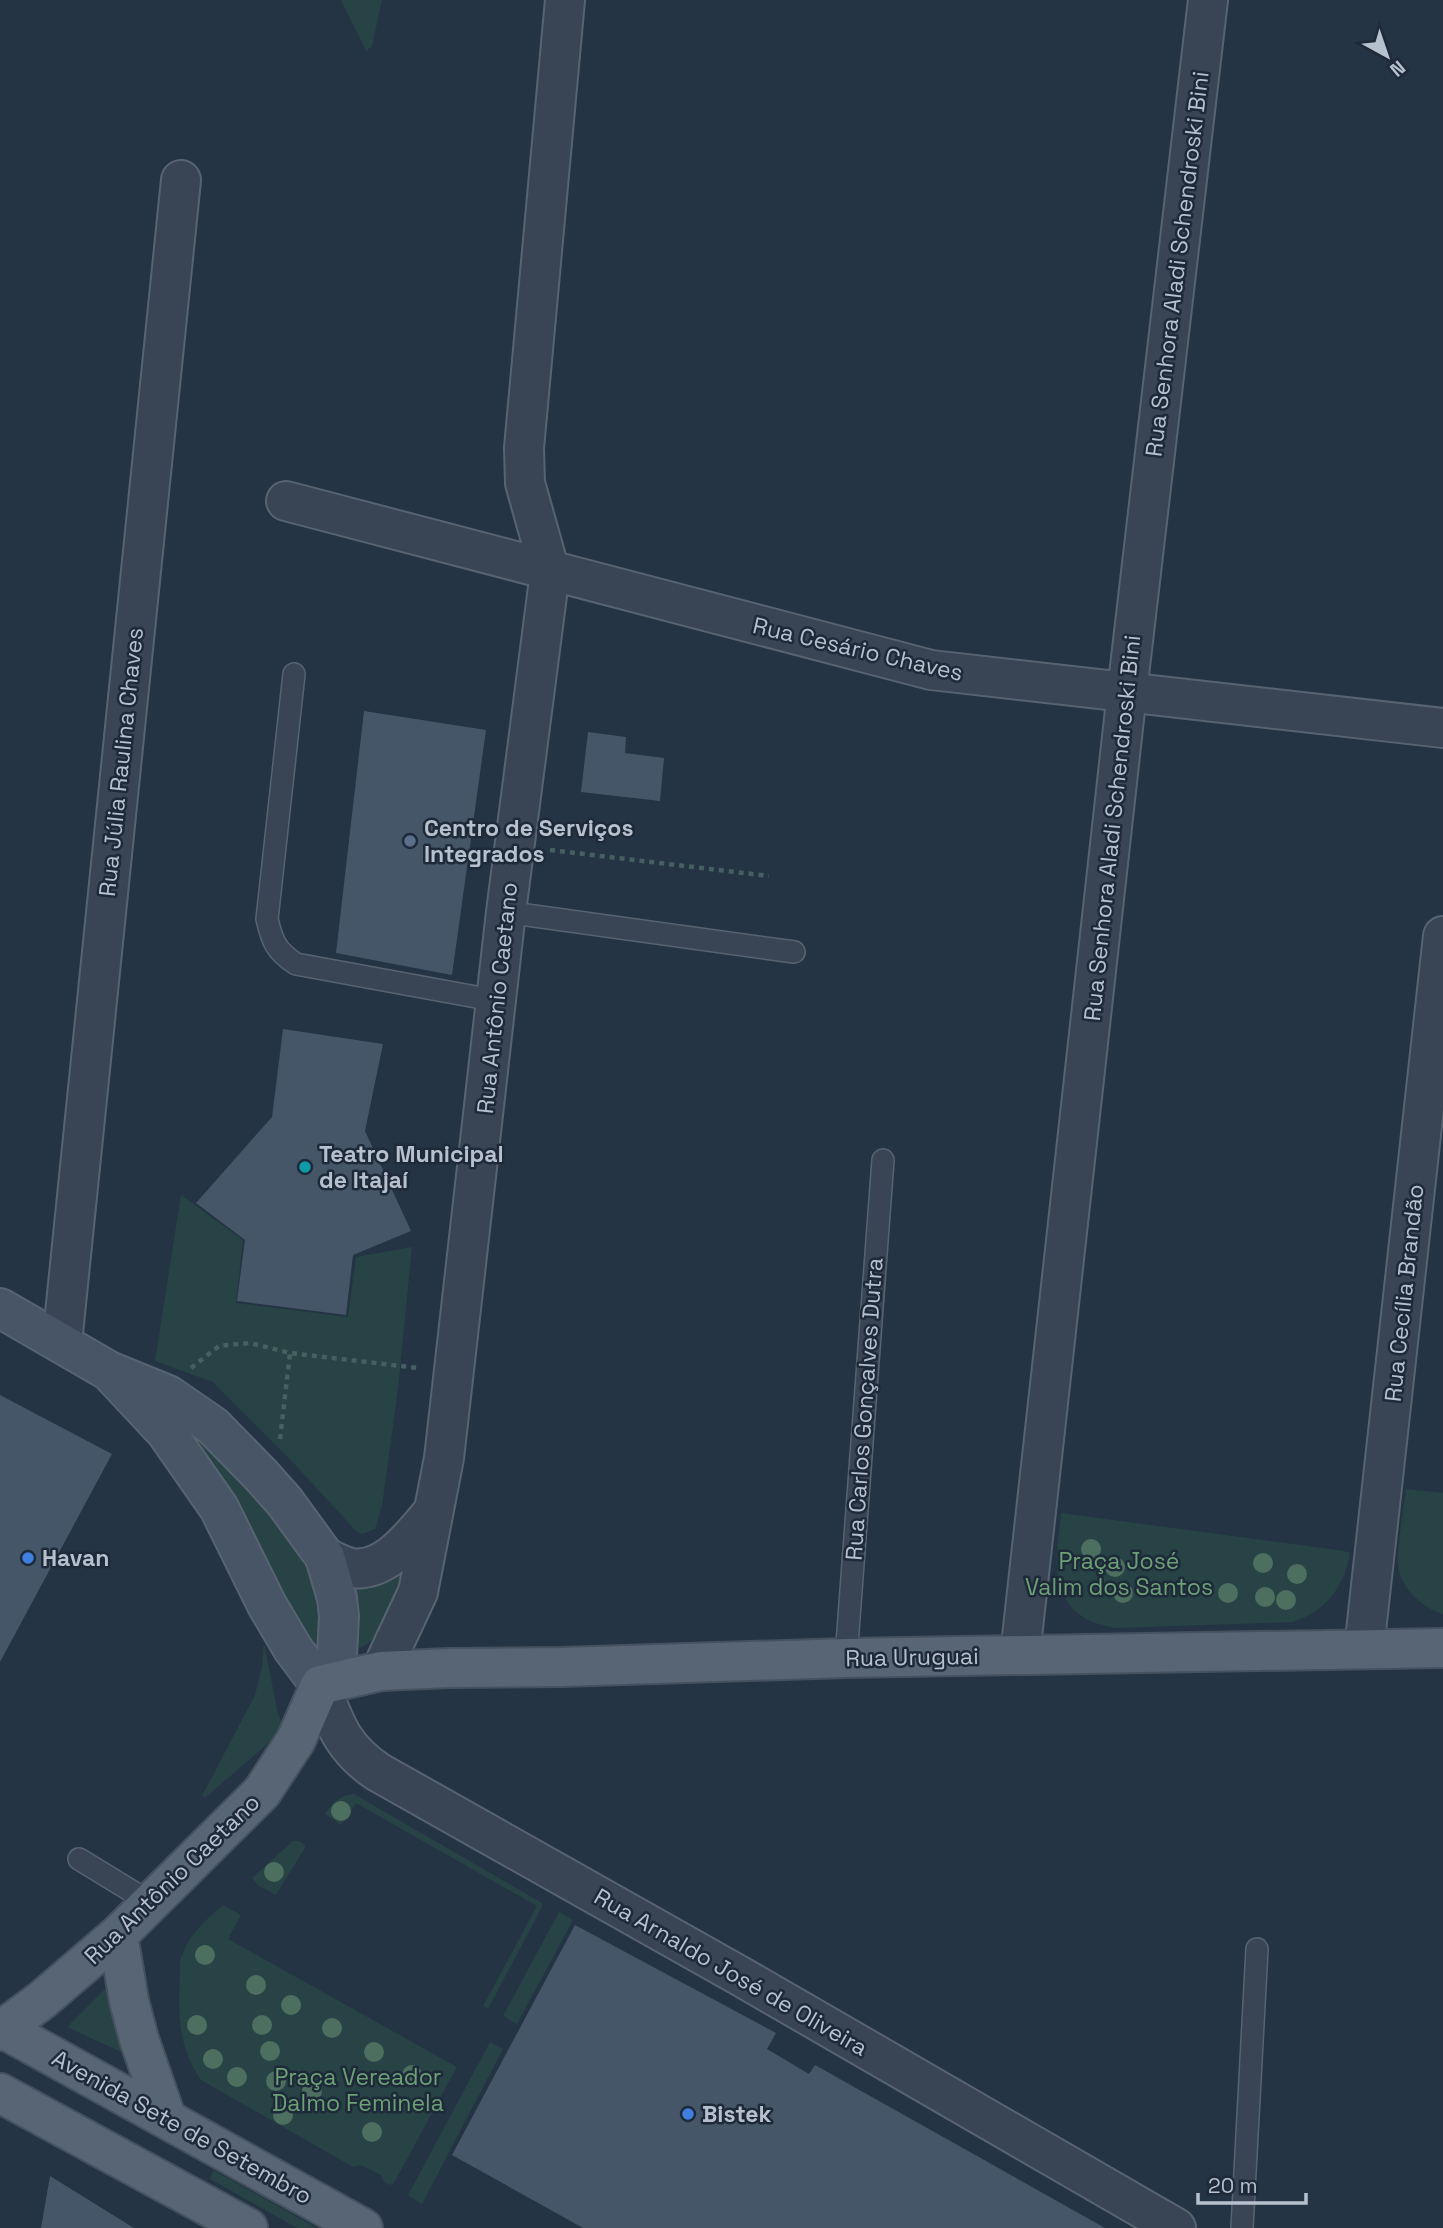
<svg xmlns="http://www.w3.org/2000/svg" width="1443" height="2228" font-family="'Space Grotesk',sans-serif">
	<rect width="100%" height="100%" fill="#243444"/>
	<!-- green -->
	<path fill="#274345" d="M341,0H382L372,46L366,51Z
		M181,1195L243,1240L236,1303L348,1317L356,1257L412,1247L398,1389L382,1506L375,1529L362,1534L356,1531L286,1455L213,1382L155,1361Z
		M170,1412L204,1438L308,1553L323,1588L326,1650L312,1645L290,1620L273,1573L255,1538Z
		M1406,1489L1443,1493V1614C1422,1608 1398,1586 1398,1562C1398,1538 1403,1513 1406,1489Z
		M1061,1513L1344,1551L1350,1553C1345,1586 1325,1613 1292,1622L1115,1628C1107,1626 1096,1624 1088,1620C1047,1598 1057,1551 1061,1513Z
		M402,1570L403,1575C394,1601 388,1636 360,1648L357,1645V1619L350,1575Z
		M264,1642L278,1715L286,1728L206,1797L202,1796L255,1695L262,1667Z
		M354,1794L542,1903V1907L488,2009L483,2006L537,1906L356,1803L341,1825L325,1814C332,1803 340,1795 354,1794Z
		M293,1841H299L306,1846L276,1895L259,1886L252,1878Z
		M223,1905L241,1915L228,1939L457,2067L394,2183L390,2185L385,2183L381,2175L361,2165L353,2167L201,2080C179,2049 177,2013 180,1976C180,1969 179,1961 182,1955C190,1933 206,1920 223,1905Z
		M559,1912L573,1920L517,2024L503,2016Z
		M111,1983L121,2052L67,2027Z
		M490,2042L503,2049L422,2204L408,2195Z
		M213,2170L317,2228H297L210,2179Z"/>
	<!-- building -->
	<path fill="#465669" d="M364,711L486,730L452,975L336,953Z
		M588,732L626,737L625,753L664,758L660,801L581,792Z
		M283,1029L383,1044L365,1131L411,1231L353,1255L346,1315L237,1301L245,1240L196,1203L272,1117Z
		M0,1395L112,1454L0,1662Z
		M575,1925L776,2033L767,2049L809,2074L815,2065L1105,2228H583L452,2155Z
		M50,2176L134,2228H41Z"/>
	<g fill="none" stroke-linecap="round" stroke-linejoin="round">
		<!-- lane casing -->
		<g stroke="#586371" stroke-width="24">
			<path id="lane" d="M294,674L267,919C272,941 276,951 296,964L498,1001
				M506,912L794,952
				M846,1658L883,1160
				M79,1859L151,1903
				M1242,2228L1257,1949"/>
		</g>
		<!-- street casing -->
		<g stroke="#586371" stroke-width="42">
			<path id="street" d="M286,501L931,670L1443,728
				M62,1343L181,180
				M325,1557C333,1561 342,1566 351,1568C386,1573 412,1536 432,1513
				M1364,1649L1443,936
				M1020,1655L1127,692L1208,0
				M381,1671L418,1592L444,1458L506,912L550,572L525,483L524,448L565,0
				M320,1685C335,1724 342,1748 378,1772L740,1976L1176,2228"/>
		</g>
		<!-- secondary casing -->
		<g stroke="#586371" stroke-width="42">
			<path id="secondary" d="M0,1308L109,1371L168,1395L213,1426L261,1475L285,1502L325,1557L337,1598L339,1616L337,1656L320,1685L293,1649L267,1605L219,1508L166,1432L109,1371"/>
		</g>
		<!-- primary casing -->
		<g stroke="#465160" stroke-width="42">
			<path id="primary" d="M118,1935L129,2001L139,2039L166,2117
				M0,2027L363,2228
				M0,2031L42,2000L118,1935L262,1792L296,1740L320,1685L381,1671L449,1668L562,1667L846,1658L1443,1648
				M0,2093L248,2228"/>
		</g>
		<!-- path -->
		<path stroke="#456061" stroke-width="4.5" stroke-dasharray="5 5" stroke-linecap="butt" d="M550,850L769,876
			M191,1368L219,1346L250,1343L290,1353L418,1368
			M280,1439L290,1353"/>
		<!-- lane -->
		<use href="#lane" stroke="#394554" stroke-width="21"/>
		<!-- street -->
		<use href="#street" stroke="#394554" stroke-width="38"/>
		<!-- secondary -->
		<use href="#secondary" stroke="#475567" stroke-width="38"/>
		<!-- primary -->
		<use href="#primary" stroke="#576574" stroke-width="38"/>
	</g>
	<!-- trees -->
	<g fill="#4c6f5f">
		<circle cx="1091" cy="1549" r="10"/>
		<circle cx="1263" cy="1563" r="10"/>
		<circle cx="1115" cy="1567" r="10"/>
		<circle cx="1297" cy="1574" r="10"/>
		<circle cx="1123" cy="1593" r="10"/>
		<circle cx="1228" cy="1593" r="10"/>
		<circle cx="1265" cy="1597" r="10"/>
		<circle cx="1286" cy="1600" r="10"/>
		<circle cx="341" cy="1811" r="10"/>
		<circle cx="274" cy="1872" r="10"/>
		<circle cx="205" cy="1955" r="10"/>
		<circle cx="256" cy="1985" r="10"/>
		<circle cx="291" cy="2005" r="10"/>
		<circle cx="197" cy="2025" r="10"/>
		<circle cx="262" cy="2025" r="10"/>
		<circle cx="332" cy="2028" r="10"/>
		<circle cx="270" cy="2051" r="10"/>
		<circle cx="374" cy="2052" r="10"/>
		<circle cx="213" cy="2059" r="10"/>
		<circle cx="412" cy="2075" r="10"/>
		<circle cx="237" cy="2077" r="10"/>
		<circle cx="276" cy="2081" r="10"/>
		<circle cx="312" cy="2091" r="10"/>
		<circle cx="283" cy="2115" r="10"/>
		<circle cx="372" cy="2132" r="10"/>
	</g>
	<!-- markers -->
	<circle fill="#5c6f8a" stroke="#1e2a39" stroke-width="2.5" cx="410" cy="841" r="7"/>
	<circle fill="#0f9aa8" stroke="#1e2a39" stroke-width="2.5" cx="305" cy="1167" r="7"/>
	<g fill="#3f7fe0" stroke="#1e2a39" stroke-width="2.5">
		<circle cx="28" cy="1558" r="7"/>
		<circle cx="688" cy="2114" r="7"/>
	</g>
	<g text-anchor="middle" stroke-width="5" stroke-linejoin="round" paint-order="stroke">
		<!-- street labels -->
		<g font-size="23" fill="#b7c0cd" stroke="#1e2a39">
			<text transform="translate(1177 264) rotate(-83)" y="8">Rua Senhora Aladi Schendroski Bini</text>
			<text transform="translate(858 649) rotate(13)" y="8">Rua Cesário Chaves</text>
			<text transform="translate(121 762) rotate(-84)" y="8">Rua Júlia Raulina Chaves</text>
			<text transform="translate(1112 828) rotate(-84)" y="8">Rua Senhora Aladi Schendroski Bini</text>
			<text transform="translate(497 998) rotate(-84)" y="8">Rua Antônio Caetano</text>
			<text transform="translate(1404 1293) rotate(-84)" y="8">Rua Cecília Brandão</text>
			<text transform="translate(864 1409) rotate(-86)" y="8">Rua Carlos Gonçalves Dutra</text>
			<text transform="translate(912 1657) rotate(-1)" y="8">Rua Uruguai</text>
			<text transform="translate(172 1879) rotate(-44)" y="8">Rua Antônio Caetano</text>
			<text transform="translate(731 1972) rotate(30)" y="8">Rua Arnaldo José de Oliveira</text>
			<text transform="translate(182 2127) rotate(29)" y="8">Avenida Sete de Setembro</text>
		</g>
		<!-- poi labels -->
		<g font-size="23" font-weight="bold" fill="#b7c0cd" stroke="#1e2a39" text-anchor="start">
			<text x="424" y="836">Centro de Serviços<tspan x="424" dy="26">Integrados</tspan></text>
			<text x="319" y="1162">Teatro Municipal<tspan x="319" dy="26">de Itajaí</tspan></text>
			<text x="42" y="1566">Havan</text>
			<text x="702" y="2122">Bistek</text>
		</g>
		<!-- park labels -->
		<g font-size="23" fill="#6ca075" stroke="#1e2a39">
			<text x="1119" y="1569">Praça José<tspan x="1119" dy="26">Valim dos Santos</tspan></text>
			<text x="358" y="2085">Praça Vereador<tspan x="358" dy="26">Dalmo Feminela</tspan></text>
		</g>
	</g>
	<!-- north arrow -->
	<g transform="translate(1387 56) rotate(140)" stroke="#1e2a39" stroke-width="5" paint-order="stroke">
	<path d="M0-5L12 26L0 18L-12 26Z" fill="#b7c0cd"/>
	<text y="-10" font-size="19" font-weight="bold" text-anchor="middle" fill="#b7c0cd">N</text>
	</g>
	<!-- scale -->
	<path d="M1198 2193v10h108v-10" fill="none" stroke="#b7c0cd" stroke-width="3.5"/>
	<text x="1208" y="2193" font-size="21" fill="#b7c0cd" stroke="#1e2a39" stroke-width="5" paint-order="stroke">20 m</text>
</svg>
